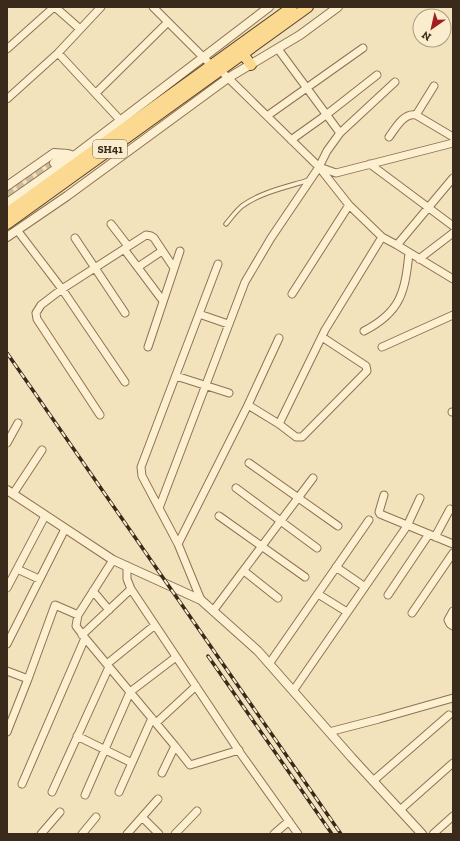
<svg xmlns="http://www.w3.org/2000/svg" width="460" height="841" font-family="'Zilla Slab',serif">
	<rect width="100%" height="100%" fill="#f3e3bd"/>
	<g fill="none" stroke-linecap="round" stroke-linejoin="round">
		<!-- tertiary-tunnel -->
		<path stroke="#cebe9d" stroke-width="8" stroke-dasharray="8 4" stroke-linecap="butt" d="M7,195L54,163"/>
		<!-- service casing -->
		<g stroke="#8d7254" stroke-width="5.5">
			<path id="service" d="M226,224C231,218 236,211 242,206C261,192 287,187 309,180"/>
		</g>
		<!-- minor casing -->
		<g stroke="#8d7254" stroke-width="9">
			<path id="minor" d="M55,7L80,29
				M153,7L211,65
				M7,49L54,7
				M278,49L340,133
				M58,53L121,121
				M220,70L319,167L336,173L453,143
				M96,93L168,22
				M7,99L58,53L101,7
				M416,115L434,86
				M267,116L363,48
				M389,137C395,129 404,112 416,115L453,137
				M291,140L326,115L377,75
				M370,164L453,226
				M319,167L349,205L382,237
				M111,224L128,246
				M17,230L62,289L125,382
				M75,238L125,313
				M397,245L453,279
				M124,249L163,301
				M419,259L453,233
				M138,267L162,251
				M292,294L349,205
				M199,314L228,324
				M364,331C401,312 405,292 409,253
				M148,347L180,251
				M382,347L453,315
				M176,376L229,393
				M248,405L279,424L296,437H302L305,434L367,371L366,366L363,364L322,337
				M452,412H453
				M100,415L37,319L36,313L41,305L62,289L146,235L151,236L154,238L174,268
				M279,424L325,330L382,237L397,245L453,178
				M7,443L18,423
				M249,463L338,526
				M236,488L317,548
				M13,494L42,450
				M384,495L379,512L380,514L453,544
				M159,508L245,282L271,238L319,167L327,151L340,133L395,82
				M219,516L305,577
				M435,537L450,509
				M178,544L142,476L141,467L218,264
				M127,566V579L131,589L241,754L298,834
				M336,567L365,587
				M17,569L39,579
				M244,571L278,598
				M7,588L45,516
				M93,591L109,610
				M318,594L347,612
				M388,595L429,534
				M201,600L178,544L248,405L279,338
				M213,611L313,478
				M453,611L448,620L450,624L453,626
				M412,613L453,553
				M82,635L131,589
				M85,638L175,746L190,765L239,750
				M7,644L65,529
				M107,664L155,625
				M269,664L369,520
				M7,671L28,679L55,605L78,615
				M293,691L407,526L420,498
				M156,723L196,686
				M7,732L28,679
				M329,732L379,719L453,698
				M77,736L132,763
				M162,773L175,746
				M373,781L449,715
				M22,784L85,638L76,626L78,615L113,560
				M52,792L109,667
				M119,792L152,718
				M85,795L130,692L176,657
				M400,810L453,763
				M142,817L159,834
				M41,834L60,812
				M82,834L96,817
				M127,834L158,799
				M175,834L197,811
				M274,834L289,821
				M433,834L453,816"/>
		</g>
		<!-- tertiary casing -->
		<g stroke="#8d7254" stroke-width="10">
			<path id="tertiary" d="M54,163L65,154
				M7,186L54,153L68,154L74,156
				M7,203L74,156L269,7
				M7,237L67,196L228,78L300,35L338,7
				M7,490L113,560L201,600L258,651L352,758L422,834"/>
		</g>
		<!-- primary casing -->
		<g stroke="#5a4029" stroke-width="12">
			<path id="primary" d="M243,54L251,65
				M7,213L292,7
				M7,224L308,7"/>
		</g>
		<!-- service -->
		<use href="#service" stroke="#fcf0d1" stroke-width="3.5"/>
		<!-- minor -->
		<use href="#minor" stroke="#fcf0d1" stroke-width="7"/>
		<!-- tertiary -->
		<use href="#tertiary" stroke="#fcf0d1" stroke-width="8"/>
		<!-- primary -->
		<use href="#primary" stroke="#fbd990" stroke-width="10"/>
		<!-- rail casing -->
		<g stroke="#3a2a1b" stroke-width="3.5">
			<path id="rail" d="M7,353L341,834
				M208,656L332,834"/>
		</g>
		<!-- rail -->
		<use href="#rail" stroke="#f9edce" stroke-width="2" stroke-dasharray="6" stroke-linecap="butt"/>
	</g>
	<g text-anchor="middle" stroke-width="3" stroke-linejoin="round" paint-order="stroke">
		<!-- shield labels -->
		<rect fill="#f9edce" stroke="#736451" stroke-width="1" x="93" y="140" width="34" height="18" rx="3"/>
		<g font-size="11" font-weight="bold" fill="#3a2a1b">
			<text x="110" y="153">SH41</text>
		</g>
	</g>
	<!-- border -->
	<rect width="460" height="841" fill="none" stroke="#3a2a1b" stroke-width="16"/>
	<!-- north arrow -->
	<g transform="translate(432 28) rotate(214)"><circle r="19" fill="#f9edce" stroke="#ad9f86"/>
	<path d="M0-3L7 15L0 10L-7 15Z" fill="#a21d1f"/>
	<text y="-6" font-size="11" font-weight="bold" text-anchor="middle" fill="#3a2a1b">N</text>
	</g>
</svg>
